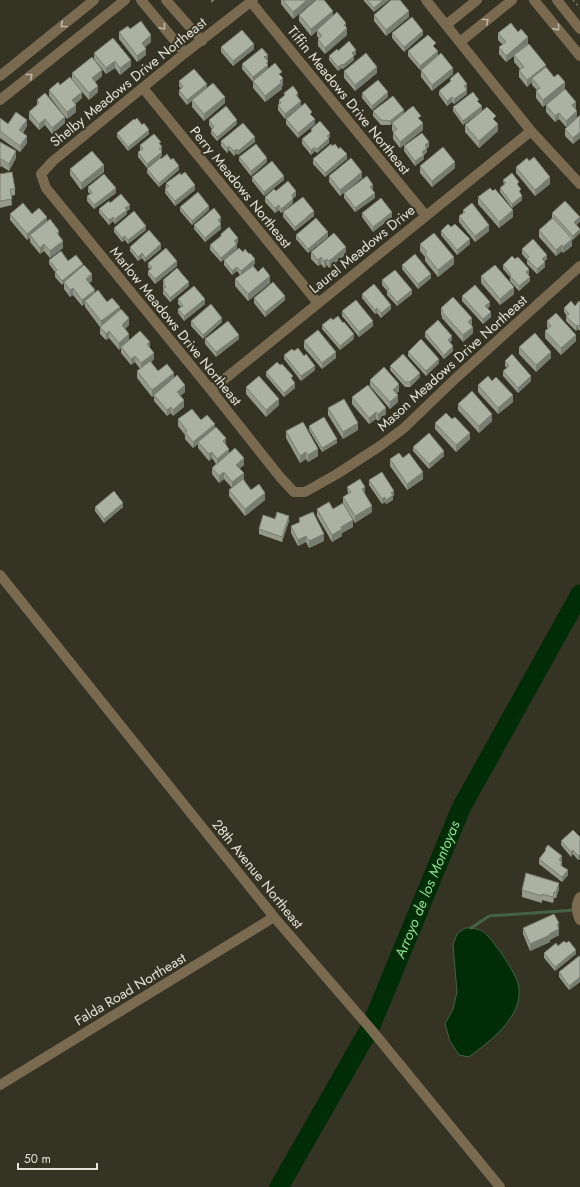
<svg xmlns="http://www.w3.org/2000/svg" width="580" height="1187" font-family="Jost,sans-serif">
	<rect width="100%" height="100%" fill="#353324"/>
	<!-- water -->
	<path fill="#002c06" stroke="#446345" d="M465,928C469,928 474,928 477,929C487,931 493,943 499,950C506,960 517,976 519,988C522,1018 490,1041 469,1057L459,1055L450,1041L445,1024L453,1009L457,992L453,945L457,934Z"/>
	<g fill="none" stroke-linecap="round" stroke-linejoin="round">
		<!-- stream -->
		<path stroke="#446345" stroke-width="3" d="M471,928L489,916L575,910"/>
		<!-- river -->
		<path stroke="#002c06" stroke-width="19" id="s1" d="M279,1187L370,1028L461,808L580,594"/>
		<!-- path -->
		<path stroke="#6a695b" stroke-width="2" stroke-dasharray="2 3" stroke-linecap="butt" d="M573,0L580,8"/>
		<!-- minor -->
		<path stroke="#7a6a4f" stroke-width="10" d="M141,0L185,53
			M166,0L202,41
			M253,0L185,53L53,161L41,174L46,188L211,390L280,477L294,492H305L337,474L380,446L404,428L456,378L580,266
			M426,0L531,131L580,184
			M534,0L580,56
			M557,0L580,29
			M251,2L426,216
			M446,25L477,0
			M460,42L512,0
			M0,76L94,0
			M143,88L318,303
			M0,100L125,0
			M211,390L531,131
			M0,575L274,917L370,1028L500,1187
			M580,897C575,905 576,912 580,920
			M0,1085L274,917"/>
	</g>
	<!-- wall -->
	<path fill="#94998a" d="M281,0H315L293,19L281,4Z
		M364,0H389L374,12L364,1Z
		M299,15L333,16L346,27L347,35L325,54L318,46V39H319L317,36V31L311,36L299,21Z
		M374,15L409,17L386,36L374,21Z
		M130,29L151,42L145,47L146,55L137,62L119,39V32Z
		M392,33L423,35L404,52L392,38Z
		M498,33L528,44L546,68L565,89L543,107L536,98V91L537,90L532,85V82L527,87L519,77V70L520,69L514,62V56L506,62L499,54V47L503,45L498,40Z
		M221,47L254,49L233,66L221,52Z
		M435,48L438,56L420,70L408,56V51L436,48Z
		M338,51L356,54L354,56V60L343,69L342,68L338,71L329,60V56Z
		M94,53L131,66L120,75L115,68L106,74L94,59Z
		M268,59L267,60L268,61V69L282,77L283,85L282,86V89L265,102L253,88V82L242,69V64Z
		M421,70L453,74L432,91L421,77Z
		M344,71L377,73L355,91L344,78Z
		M72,73L102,76L95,82L98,92L89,100L82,92V98L75,104L76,112L67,119L49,96V90L60,85L72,79Z
		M450,79L467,88L466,89L467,94L454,104L452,102L447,106L439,95V91L450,82Z
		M179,81L207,88L225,103L204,121L192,107V100L187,105L179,95V90L181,89L179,86Z
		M284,93L298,97L301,106L285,119L278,110V105L279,104V100L284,97Z
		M362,93L388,97L372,110L362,98Z
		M37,100L65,123L52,134L45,125L39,130L29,119V112L37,105Z
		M479,103L482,111L463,125L453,111V107Z
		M546,105L576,109H575L577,118L566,127L559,119L555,122L546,112Z
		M373,111L404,113L421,120L423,130L400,148L393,139V132L392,130V124L390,125H381L373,116Z
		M580,115V138L573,144L565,136V129Z
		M312,116L315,124L298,138L286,124V119Z
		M0,118L8,124L27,126L23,133L27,143L20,152L0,138Z
		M135,120L142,125L149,134L128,151L117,137V133Z
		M209,120L237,124L217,141L211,134V130L212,129L209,125Z
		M496,121L498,131L479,148L465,132V125Z
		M311,129L330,137L329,138V143L317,153L315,151L311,155L302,144V139L311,132Z
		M221,141L255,142L238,155L237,153L234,156L229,150L227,153L221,146Z
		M0,142L16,158L9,171L1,166L0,167Z
		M140,145H161L162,151V156L147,168L138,157V152L141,150H140Z
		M332,146L339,149L347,159L325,177L313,164V159Z
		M404,146L429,147L427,148V152L424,155V159L415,166L404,151Z
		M239,157L267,162L251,176L239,161Z
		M161,159L179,170L159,187L147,173V169Z
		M420,166L455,168L432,187L420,173Z
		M516,167L550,184L535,196L516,173Z
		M70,169L104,172L81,190L70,175Z
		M0,174L15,189V195L11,196L12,205L0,208Z
		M329,176L362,178L340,196L329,182Z
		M252,177L284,180L264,196L252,181Z
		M503,180L519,187L522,200L512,208L500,192V188L504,185Z
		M166,183L195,190L175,206L165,193Z
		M88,187L116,193L94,209L87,201V196L90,194L88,192Z
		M373,189L372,190L375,198L355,212L344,198V193Z
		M276,191L296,196L293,198V203L281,213L279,210L275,213L265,202V197Z
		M478,197L513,217L499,228L478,204Z
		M110,203L130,209L127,211V214L115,224L113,221L109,225L99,213V209Z
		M180,207L209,210L192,225L180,211Z
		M463,210L489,231L475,242L459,222V216L463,213Z
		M283,212L314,216L295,231L283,217Z
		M362,213L392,217L373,232L362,217Z
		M552,213L577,225L573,240L572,239V246L563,253L562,251L556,256L539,237V230L552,218Z
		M10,214H32L47,221L59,237L63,248L50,258L44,251L40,254L30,242V238L27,240L10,220Z
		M221,221L220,222L221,229L205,242L194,229V225Z
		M451,227L470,244L457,255L441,235V231Z
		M114,228L146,230L128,244L125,240L122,242L114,232Z
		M221,234L238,243L236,244L237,249L221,262L210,250V245L221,237Z
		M296,235L328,237L308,253L296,239Z
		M420,244L454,264L438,277L425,261V257L420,251Z
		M130,247L161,249L145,262L142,258L138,261L130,251Z
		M522,249L547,259L544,262L545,267L537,274L527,264V260L522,254Z
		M243,252L255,263L253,266L258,272L270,283L248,301L235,286V279L240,275L237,271L232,275L224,265V260Z
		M311,252L346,254L329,268L327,265L324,268L321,264L318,266L311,259Z
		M49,260L68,261L83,267L92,281L89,283L95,293L120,310L129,325L125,329L129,340L150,348L154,359L151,362L158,371L174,377L185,392L180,396L184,407L173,416L171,413L167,416L154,401V396L152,397L137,378V371L140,369L135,362L131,365L121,353V348L119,350L109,338L106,340L100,334V327L85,307V304L82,306L73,295L70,297L64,289V283L62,285L55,277V272L49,264Z
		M148,263L177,266L155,284L148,275V271L150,270L148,267Z
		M402,265L431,278L418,289L402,269Z
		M503,265L529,274L528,275L530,281L519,291L510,281V277L503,269Z
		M481,276L514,294L500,305L481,283Z
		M163,280L189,286L170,302L163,294V289H164L163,288Z
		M382,280L412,294L397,306L387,295V291L382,285Z
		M362,294L391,309L381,318L377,313L375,314L362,298Z
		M462,296L490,306L487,309L491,317L483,324L462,301Z
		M254,298L285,300L265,317L254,303Z
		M178,299L205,304L184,321L178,313V309L181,307L178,304Z
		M580,302V331L578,329L576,331L566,321V316H567L564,312V308L575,306Z
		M441,308L472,325L473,333L463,342L442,318V316L441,315Z
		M342,311L373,326L359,337L342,316Z
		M333,320L354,339L340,350L322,329V325Z
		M191,321L222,322L203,339L191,326Z
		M547,321L576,341L561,355L545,338V331L548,329L547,327Z
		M425,332L452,340L450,342L453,351L444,359L425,337Z
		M205,339H239L216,357L205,344Z
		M304,341L336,358L322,369L304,348Z
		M519,347L551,358L536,372L519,354Z
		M294,351L315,370L301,381L284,359V355Z
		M408,352L439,363L426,376L408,356Z
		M505,361L531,381L518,393L503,376V371L507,368L505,366Z
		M390,366L420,377L410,387H405L390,370Z
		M266,372L293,381L295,388L284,397L266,376Z
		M370,380L399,391L396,394L398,402L390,409L370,386Z
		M478,385L513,402L498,414L478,392Z
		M246,387L279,405L266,417L246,394Z
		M352,397L386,414L378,421L376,419L369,424L352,404Z
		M458,404L492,421L479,433L458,410Z
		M328,408L358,430L343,439L328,415Z
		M178,419L201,420L215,428L226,444L229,453L244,465L240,468L244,479L243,480L251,490L265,500L245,516L229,496V490L232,488L224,479L219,483L212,474V468L216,464L212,458L209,461L198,448V444L193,448L185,439V435L178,426Z
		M435,423L470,439L456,452L435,429Z
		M309,426L337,443L322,452L309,430Z
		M286,431L318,456L308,462L306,459L300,463L286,438Z
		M413,447L444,456L429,469L413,451Z
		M403,458L423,479L407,490L390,466V459Z
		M369,480L394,495L393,496V500L386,504L385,502L382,504L369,485Z
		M347,487L365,494L372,512L355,523L343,503V497L348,494Z
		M95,507H123L104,523L95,511Z
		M317,509H333L353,527L342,533V536L332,542L317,516Z
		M299,518L324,541L309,548L306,542L298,546L291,533V526L299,523Z
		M275,519L289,521L282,542L259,534V529Z
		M580,837V859L578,860L573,854L571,857L561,845V841Z
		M545,849L562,861V866L568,875L562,882L539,864V859L545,852Z
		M559,889L556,898H554L553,903L542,900V903L522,897V890Z
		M523,928H559V935L550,940V942L530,951L523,934Z
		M558,946L576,954L555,971L544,958V953Z
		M580,957V982L569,990L559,977V972Z"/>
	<!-- shaded-wall -->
	<path fill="#787d71" d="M211,0H215L211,3Z
		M307,0H315L293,19V12Z
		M383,0H389L374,12V8Z
		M333,11V17L317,30V31L311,36V29Z
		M409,11V17L386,36V30Z
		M346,23V30L347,28V35L325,54V48Z
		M423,31V35L404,52V47Z
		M151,35V42L142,49V43Z
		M528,37V44L506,62V56Z
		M254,44V49L233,66V61Z
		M146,49V55L137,62V56Z
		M356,50V54L354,56V60L343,69V65L352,53Z
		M438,51V56L420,70V66Z
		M268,55V59L264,62V57Z
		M131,60V66L120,75V68Z
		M115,61V68L106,74V68Z
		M268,61V69L253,82V77Z
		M342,64V68L338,71V67Z
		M546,65V72L532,78V82L527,87V80Z
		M377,67V73L355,91V85Z
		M453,68V74L432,91V85Z
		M102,70V76L92,85V78Z
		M283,78V85L282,86V89L265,102V96Z
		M565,82V89L543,107V100Z
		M207,84V89L187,105V100Z
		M467,84V88L464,91V86Z
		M98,86V92L89,100V93Z
		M467,90V94L454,104V99Z
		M82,92V98L72,107V100Z
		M388,92V97L372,110V106Z
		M298,93V97L296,99V95Z
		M225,97V103L204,121V114Z
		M452,97V102L447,106V101Z
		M301,101V106L285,119V114Z
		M576,102V109L572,112V105Z
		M76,105V112L67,119V112Z
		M482,106V111L463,125V121Z
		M404,110V114L390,125V121Z
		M577,111V118L566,127V121Z
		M559,113V119L555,122V116Z
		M65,117V123L52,134V128Z
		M45,119V125L39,130V124Z
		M315,119V124L298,138V133Z
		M27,120V126L19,137V130Z
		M237,120V124L217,141V137Z
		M423,123V130L400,148V142Z
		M498,124V131L479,148V141Z
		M149,130V134L128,151V147Z
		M580,132V138L573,144V138Z
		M330,133V137L327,140V136Z
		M27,136V143L20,152V146Z
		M255,137V142L238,155V151Z
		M329,138V143L317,153V149Z
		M429,142V147L427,148V152L424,155V159L415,166V161L422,152L425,145Z
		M229,146V150L227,153V148Z
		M315,147V151L311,155V150Z
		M237,149V153L234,156V151Z
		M16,151V158L9,171V164Z
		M162,152V156L147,168V164Z
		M347,154V159L325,177V173Z
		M267,158V162L251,176V171Z
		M1,159V166L0,167V161Z
		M455,162V168L432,187V181Z
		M104,165V172L81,190V183Z
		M179,166V170L159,187V183Z
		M362,172V178L340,196V190Z
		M284,176V180L264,196V192Z
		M550,177V184L535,196V190Z
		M195,185V190L175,206V201Z
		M373,185V189L370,192V187Z
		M116,188V193L94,209V205Z
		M296,191V196L292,200V195Z
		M375,193V198L355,212V208Z
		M522,196V200L512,208V204Z
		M293,199V203L281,213V209Z
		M130,205V209L127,211V214L115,224V219L125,208Z
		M279,205V210L275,213V208Z
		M209,206V210L192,225V221Z
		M513,210V217L499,228V222Z
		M314,211V216L295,231V227Z
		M392,212V217L373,232V227Z
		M47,217V224L30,235V238L27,240V234Z
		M113,217V221L109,225V220Z
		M221,217V221L218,224V220Z
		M580,217V222L574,227V222Z
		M221,224V229L205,242V238Z
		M489,225V231L475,242V236Z
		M146,226V230L128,244V240Z
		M580,229V233L573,240V236Z
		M59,231V238L57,233Z
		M328,232V237L308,253V249Z
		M125,236V240L122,242V238Z
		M238,238V243L234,246V241Z
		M470,239V244L457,255V250Z
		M572,239V246L563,253V247Z
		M63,241V248L50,258V251Z
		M44,244V251L40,254V248Z
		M161,244V249L145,262V258Z
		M237,244V249L221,262V258Z
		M562,245V251L556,256V250Z
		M346,247V254L329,268V261Z
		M142,253V258L138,261V257Z
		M547,255V259L542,264V259Z
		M321,257V264L318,266V260Z
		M454,257V264L438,277V270Z
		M255,259V263L241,276V271Z
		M327,259V265L324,268V261Z
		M177,261V266L155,284V279Z
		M545,262V267L537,274V269Z
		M83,264V269L64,282V283L62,285V281Z
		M237,267V271L232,275V271Z
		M529,269V274L526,277V272Z
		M92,274V281L86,285V279Z
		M431,274V278L418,289V284Z
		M270,276V283L248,301V294Z
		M530,277V281L519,291V286Z
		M189,282V286L170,302V298Z
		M514,287V294L500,305V299Z
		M73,288V295L70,297V290Z
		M95,290V296L85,301V304L82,306V300Z
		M412,290V294L397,306V302Z
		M285,296V300L265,317V312Z
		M205,299V304L184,321V316Z
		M490,302V306L485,311V306Z
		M391,305V309L381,318V313Z
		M120,307V313L101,328V321Z
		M377,308V313L375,314V310Z
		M491,312V317L483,324V319Z
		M129,318V325L122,331V325Z
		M222,318V322L203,339V335Z
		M472,318V325L468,328V322Z
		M373,321V326L359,337V332Z
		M578,325V329L576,331V326Z
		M473,327V333L463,342V335Z
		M109,331V338L106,340V334Z
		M129,334V341L119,350V343Z
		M354,334V339L340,350V346Z
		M239,335V339L216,357V352Z
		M576,335V341L561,355V348Z
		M452,336V340L448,344V340Z
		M150,342V349L147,344Z
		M453,346V351L444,359V355Z
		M336,352V358L322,369V363Z
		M551,352V358L536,372V365Z
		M154,353V359L141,370V363Z
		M135,356V362L131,365V359Z
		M439,359V363L426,376V371Z
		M315,366V370L301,381V376Z
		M174,373V379L152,397V390Z
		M420,373V377L410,387V382Z
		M531,376V381L518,393V388Z
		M295,383V388L284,397V393Z
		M399,384V391L393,397V390Z
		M185,385V392L177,399V392Z
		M398,395V402L390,409V402Z
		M513,395V402L498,414V408Z
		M279,399V405L266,417V410Z
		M184,400V407L173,416V410Z
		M171,407V413L167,416V410Z
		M386,408V414L378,421V414Z
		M376,412V419L369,424V418Z
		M492,414V421L479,433V426Z
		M358,423V430L343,439V432Z
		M215,424V431L198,442V444L193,448V442Z
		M470,433V439L456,452V445Z
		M226,438V445L223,441Z
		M337,439V443L322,452V448Z
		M229,449V455L217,465V459Z
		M318,449V456L308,462V455Z
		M444,451V456L429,469V464Z
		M212,452V458L209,461V454Z
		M306,452V459L300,463V456Z
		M244,458V465L236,471V465Z
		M224,472V479L219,483V476Z
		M423,472V479L407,490V484Z
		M244,473V479L232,489V482Z
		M365,487V494L362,496V489Z
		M394,491V495L393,496V500L386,504V500L391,493Z
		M265,493V500L245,516V509Z
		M385,497V502L382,504V499Z
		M123,503V507L104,523V519Z
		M372,506V512L355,523V516Z
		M289,516V521L282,542V537Z
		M353,520V527L342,533V536L332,542V535L341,527Z
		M324,534V541L309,548V541Z
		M306,536V542L298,546V540Z
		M573,850V854L571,857V852Z
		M580,854V859L578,860V856Z
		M562,856V861L559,864V860Z
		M568,870V875L562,882V877Z
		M559,883V889L556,898V892Z
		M554,892V898L553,903V897Z
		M559,923V935L550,940V942L530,951V944L549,934L557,924Z
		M576,950V954L555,971V967Z
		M580,977V982L569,990V986Z"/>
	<!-- building -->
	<path fill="#acb2a1" stroke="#787d71" d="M283,0H307L293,12Z
		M316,0H324L333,11L311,29L299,15Z
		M367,0H383L374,8Z
		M391,0H400L409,11L386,30L374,15Z
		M337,12L346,23L344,25L347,28L325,48L318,39L322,36L317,30Z
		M412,17L423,31L404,47L392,33Z
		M141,21L151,35L142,43L146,49L137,56L119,32L128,26L130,29Z
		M511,23L518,32L521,29L528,37L506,56L499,47L506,42L498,33Z
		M242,30L254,44L233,61L221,47Z
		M428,35L436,43L433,46L438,51L420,66L408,51Z
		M113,38L131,60L120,68L115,61L106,68L94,53Z
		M349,41L356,50L352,53L354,56L343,65L342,64L338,67L329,56L337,49L338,51Z
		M529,44L546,65L527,80L519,70L524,67L514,55Z
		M262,48L268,55L264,57L268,61L266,63L268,65L253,77L242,64Z
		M366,53L377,67L355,85L344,71Z
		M441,53L453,68L432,85L421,70Z
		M92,57L102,70L92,78L98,86L89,93L72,73Z
		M275,63L282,72L279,74L283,78L280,81L282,82L265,96L253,81Z
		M546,67L554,77L558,74L565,82L543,100L536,91L540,88L532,78Z
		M194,69L207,84L187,100L179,90L183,87L179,81Z
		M458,72L467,84L464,86L467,90L454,99L452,97L447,101L439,91L451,81L450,79Z
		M70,77L82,92L72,100L76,105L67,112L49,90L58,82L60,85Z
		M378,80L388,92L372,106L362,93Z
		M213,83L225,97L204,114L192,100Z
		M293,86L298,93L296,95L301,101L285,114L278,105L281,103L279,100L285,95L284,93Z
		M565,89L576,102L572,105L577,111L566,121L559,113L555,116L546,105Z
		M473,92L479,100L477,101L482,106L463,121L453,107Z
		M45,93L65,117L52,128L45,119L39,124L29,112L39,103L37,100Z
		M393,96L404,110L390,121L381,120L373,111Z
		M305,103L312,112L310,114L315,119L298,133L286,119Z
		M226,106L237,120L217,137L211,130L214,127L209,120Z
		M413,106L421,116L418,118L423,123L400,142L393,132L397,129L392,123Z
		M487,107L496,116L493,119L498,124L479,141L465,125Z
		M16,112L27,120L19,130L27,136L20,146L0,131V118L8,124Z
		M580,115V132L573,138L565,129Z
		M137,118L142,125L144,123L149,130L128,147L117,133L134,119L135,120Z
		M320,121L330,133L327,136L329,138L317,149L315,147L311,150L302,139L312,131L311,129Z
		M243,123L255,137L238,151L237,149L234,151L229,146L227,148L221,141Z
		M422,133L429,142L425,145L427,148L422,152L424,155L415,161L404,146Z
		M154,134L161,142L159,143L162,147L159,149L162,152L147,164L138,152L143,149L140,145Z
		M0,142L16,151L9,164L1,159L0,161Z
		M256,144L267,158L251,171L239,157Z
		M331,144L332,146L335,144L339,149L340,147L347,154L325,173L313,159Z
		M443,147L455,162L432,181L420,166Z
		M92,151L104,165L81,183L70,169Z
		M167,154L171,160L173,158L179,166L159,183L147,169L160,158L161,159Z
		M534,157L550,177L535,190L516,167L527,158L529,161Z
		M351,158L362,172L340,190L329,176Z
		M272,161L284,176L264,192L252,177Z
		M12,172L15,189H10L12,199L0,201V174Z
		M185,172L195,185L175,201L165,189L169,186L166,183L180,173L181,175Z
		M512,173L519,182L517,184L521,189L519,191L522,196L512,204L500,188L506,183L503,180Z
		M104,174L116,188L94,205L87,196L92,193L88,187Z
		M367,176L373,185L370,187L375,193L355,208L344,193Z
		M288,181L296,191L292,195L293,199L281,209L279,205L275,208L265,197L274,189L276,191Z
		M490,188L493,191L495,189L513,210L499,222L478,197Z
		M198,192L209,206L192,221L180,207Z
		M121,194L130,205L125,208L127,210L115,219L113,217L109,220L99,209L109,201L110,203Z
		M303,197L314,211L295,227L283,212Z
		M381,198L392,212L373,227L362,213Z
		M565,201L580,217L574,222L580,229L573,236L552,213Z
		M23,203L32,214L39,208L47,217L27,234L10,214Z
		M472,203L489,225L475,236L459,216L465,212L463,210Z
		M214,208L221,217L218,220L221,224L205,238L194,225Z
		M134,211L146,226L128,240L125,236L122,238L114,228Z
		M316,218L328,232L308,249L296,235Z
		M553,218L572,239L563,247L562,245L556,250L539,230Z
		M50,219L59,231L57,233L63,241L50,251L44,244L40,248L30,235Z
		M448,224L451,227L455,224L470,239L457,250L441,231Z
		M229,227L238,238L234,241L237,244L221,258L210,245L221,236V234Z
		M149,230L161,244L145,258L142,253L138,257L130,247Z
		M334,233L346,247L329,261L327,259L324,261L321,257L318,260L311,252Z
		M434,233L454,257L438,270L425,254L427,252L420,244Z
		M533,239L547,255L542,259L545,262L537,269L527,259L529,257L522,249Z
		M166,248L177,261L155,279L148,271L152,268L148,263Z
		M239,248L243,252L245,249L249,254L250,253L255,259L241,271L237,267L232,271L224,260Z
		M61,251L68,261L76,255L83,264L62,281L55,272L57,270L49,260Z
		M415,254L431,274L418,284L402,265Z
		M512,256L515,259L518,257L529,269L526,272L530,277L519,286L510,276L511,275L503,265Z
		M84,265L92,274L86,279L95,290L82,300L73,288L70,290L64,282Z
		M495,265L514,287L500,299L481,276Z
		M253,266L258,272L263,267L270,276L248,294L235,279Z
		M177,268L189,282L170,298L163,289L166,287L163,283L165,282L163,280Z
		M395,270L412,290L397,302L387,290L389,289L382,280Z
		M273,282L285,296L265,312L254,298Z
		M374,284L391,305L381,313L377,308L375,310L362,294Z
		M475,285L490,302L485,306L491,312L483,319L462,296Z
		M194,286L205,299L184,316L178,309L183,306L178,299Z
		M98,290L107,302L112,298L120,307L101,321L85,301Z
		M453,297L472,318L468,322L473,327L463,335L442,312L443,310L441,308Z
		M356,300L373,321L359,332L342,311Z
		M571,301L575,306L579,301L580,302V326L578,325L576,326L566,316L569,314L564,308Z
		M211,304L222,318L203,335L191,321Z
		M121,309L129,318L122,325L129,334L119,343L109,331L106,334L100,327Z
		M556,313L576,335L561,348L545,331L551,326L547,321Z
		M338,316L343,323L344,322L354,334L340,346L322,325L331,318L333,320Z
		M438,320L452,336L448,340L453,346L444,355L425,332Z
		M228,321L239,335L216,352L205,339Z
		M318,330L336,352L322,363L304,341Z
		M140,331L150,342L147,344L154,353L141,363L135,356L131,359L121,347Z
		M535,333L551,352L536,365L519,347Z
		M421,339L439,359L426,371L408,352Z
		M298,348L304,356L306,354L315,366L301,376L284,355L292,349L294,351Z
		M403,354L420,373L410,382H405L390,366Z
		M512,354L531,376L518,388L503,371L509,366L505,361Z
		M150,361L158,371L167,364L174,373L152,390L137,371Z
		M277,362L280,365L282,364L293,376L291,378L295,383L284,393L266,372Z
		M384,367L399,384L393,390L398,395L390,402L370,380Z
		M177,375L185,385L177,392L184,400L173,410L171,407L167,410L154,395Z
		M259,376L279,399L266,410L246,387Z
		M488,376L492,381L496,377L513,395L498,408L478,385Z
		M368,385L386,408L378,414L376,412L369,418L352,397Z
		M472,391L492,414L479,426L458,404Z
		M344,399L358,423L343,432L328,408Z
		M192,409L201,420L207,415L215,424L193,442L185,432L187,431L178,419Z
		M446,413L452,419L455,417L470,433L456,445L435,423Z
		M324,417L337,439L322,448L309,426Z
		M303,422L318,449L308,455L306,452L300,456L286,431Z
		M216,427L226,438L223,441L229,449L217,459L212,452L209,454L198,442Z
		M429,433L444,451L429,464L413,447Z
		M235,448L244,458L236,465L244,473L232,482L224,472L219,476L212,468Z
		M399,453L403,458L409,453L423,472L407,484L390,459Z
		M382,472L394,491L391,493L393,495L386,500L385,497L382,499L369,480Z
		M243,479L251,490L259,484L265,493L245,509L229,490Z
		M360,479L365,487L362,489L372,506L355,516L343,497L351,492L347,487Z
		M114,491L123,503L104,519L95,507Z
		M329,502L333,509L343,503L353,520L341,527L342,529L332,535L317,509Z
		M277,512L289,516L282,537L259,529L263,515L275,519Z
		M313,512L324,534L309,541L306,536L298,540L291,526L300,522L299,518Z
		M573,830L580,837V854L578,856L573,850L571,852L561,841Z
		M548,845L562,856L559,860L562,862L560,865L568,870L562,877L539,859L546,850L545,849Z
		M526,873L559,883L556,892H554L553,897L542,894V896L522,890Z
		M554,914L559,923L557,924L559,929L549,934L550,935L530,944L523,928Z
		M564,941L566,943L569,941L576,950L555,967L544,953L556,943L558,946Z
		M579,956L580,957V977L569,986L559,972Z"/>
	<!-- one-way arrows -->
	<defs><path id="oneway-chevron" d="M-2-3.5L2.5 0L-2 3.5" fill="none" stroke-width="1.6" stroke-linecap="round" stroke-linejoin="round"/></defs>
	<g stroke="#beb8a8">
		<use href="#oneway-chevron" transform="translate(486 21) rotate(-39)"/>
		<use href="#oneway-chevron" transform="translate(63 25) rotate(141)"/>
		<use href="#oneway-chevron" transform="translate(163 27) rotate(50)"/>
		<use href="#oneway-chevron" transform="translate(557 28) rotate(51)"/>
		<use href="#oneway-chevron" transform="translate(30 76) rotate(-39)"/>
	</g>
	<g text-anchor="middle" stroke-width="4" stroke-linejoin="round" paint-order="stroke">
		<!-- street labels -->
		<g font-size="14" fill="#e2e2d8" stroke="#353324">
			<text transform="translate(128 82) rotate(-39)" y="5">Shelby Meadows Drive Northeast</text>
			<text transform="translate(349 100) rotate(51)" y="5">Tiffin Meadows Drive Northeast</text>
			<text transform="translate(241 187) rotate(51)" y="5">Perry Meadows Northeast</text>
			<text transform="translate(362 249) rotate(-39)" y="5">Laurel Meadows Drive</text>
			<text transform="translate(176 326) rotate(51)" y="5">Marlow Meadows Drive Northeast</text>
			<text transform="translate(452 363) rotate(-42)" y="5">Mason Meadows Drive Northeast</text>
			<text transform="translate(258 874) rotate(51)" y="5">28th Avenue Northeast</text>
			<text transform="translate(130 989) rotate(-31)" y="5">Falda Road Northeast</text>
		</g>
		<!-- water labels -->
		<g font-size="15" font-style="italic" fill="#8ddc91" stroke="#353324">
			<text dy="5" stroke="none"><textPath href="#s1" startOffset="333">Arroyo de los Montoyas</textPath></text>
		</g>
	</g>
	<!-- scale -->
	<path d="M18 1163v6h79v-6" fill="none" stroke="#e2e2d8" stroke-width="2"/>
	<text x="24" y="1163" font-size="12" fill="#e2e2d8" stroke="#353324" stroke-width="3" paint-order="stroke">50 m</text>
</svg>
